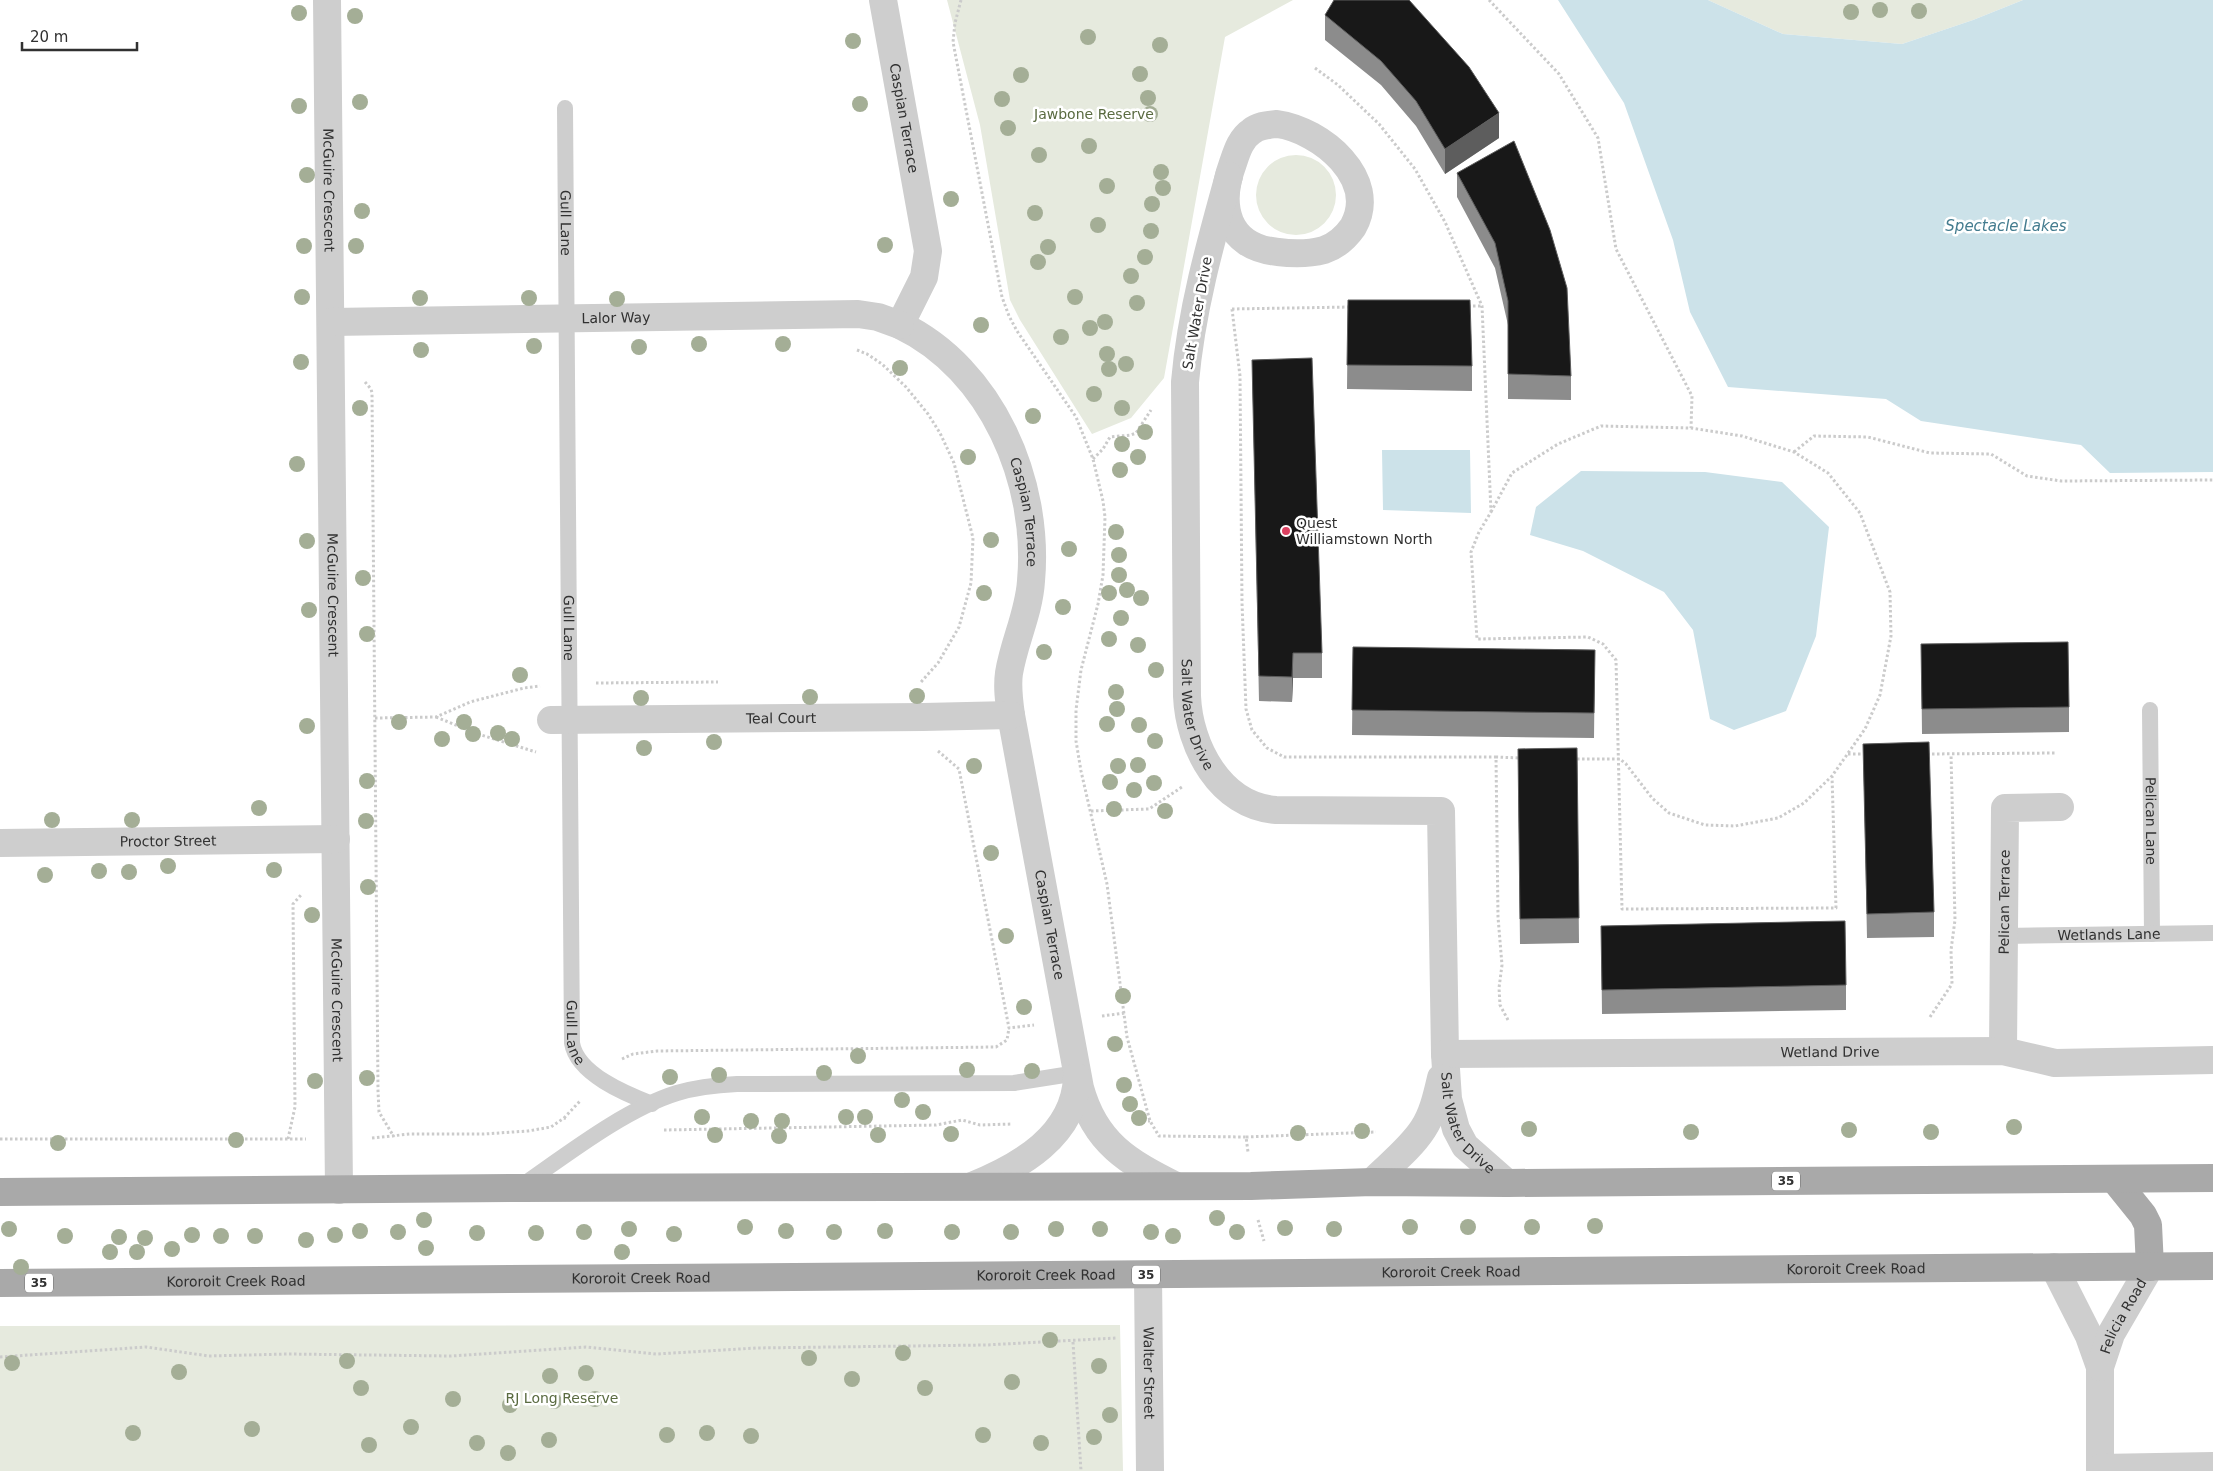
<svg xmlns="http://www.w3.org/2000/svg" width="2213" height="1471" font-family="'DejaVu Sans',sans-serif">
	<rect width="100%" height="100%" fill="#fff"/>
	<!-- green -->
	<path fill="#e6eade" d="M947,0H1293L1225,37L1164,378L1131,418L1092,434L1020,320L1010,300L980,125Z
		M1708,0H2023L1973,20L1902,44L1783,34Z
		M1256 195a40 40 0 1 1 80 0a40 40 0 1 1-80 0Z
		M1120,1325L1123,1471H0V1326Z"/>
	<!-- water -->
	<path fill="#cce2e9" d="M1558,0H1708L1783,34L1902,44L1973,20L2023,0H2213V472L2110,473L2081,445L1921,421L1886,399L1728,387L1690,312L1673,240L1624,103Z
		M1382,450H1470L1471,513L1383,510Z
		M1581,471L1705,472L1782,482L1829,527L1816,636L1786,711L1734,730L1710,719L1693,630L1664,592L1583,551L1530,535L1536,507Z"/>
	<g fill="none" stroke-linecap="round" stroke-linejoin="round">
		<!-- path -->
		<path stroke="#cbcbcb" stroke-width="3" stroke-dasharray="2.5 2.5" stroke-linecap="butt" d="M961,0L955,23L953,42L1002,297L1009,316L1017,331L1076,417L1093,459L1103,501L1105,517L1103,575L1098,604L1081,670L1076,710V741L1081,771L1107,884L1127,1037L1150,1121L1159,1136L1246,1137L1248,1152
			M1489,0L1559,74L1598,138L1616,249L1692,396L1691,428
			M1315,68L1338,85L1379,124L1415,169L1445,222L1482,306L1491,512L1479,532L1471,552L1477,639L1588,637L1603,644L1616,660L1622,909L1836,908L1832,776
			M1468,306H1481
			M1232,309L1240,376L1242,603L1246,709L1252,730L1267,748L1284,757H1496
			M1232,309L1351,307
			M857,350L867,354L882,364L906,387L928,414L940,433L954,463L973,538L971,583L959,627L938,663L921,682
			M365,382L371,389L372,393L378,1091L379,1112L394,1137
			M1794,452L1814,436L1868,437L1930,453L1991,454L2027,476L2061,481L2213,480
			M1093,459L1103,449L1110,437L1131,435L1136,433L1151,410
			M1491,512L1512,473L1558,444L1601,426L1691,428L1742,436L1794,452L1828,473L1860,513L1890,592L1891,636L1880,695L1865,729L1832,776L1804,803L1778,818L1735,826L1705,825L1669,813L1652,798L1626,764L1620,759H1575
			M596,683L718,682
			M436,717L478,734L536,752
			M375,718L436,717L470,702L524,688L540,686
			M938,751L959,769L1009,1028L1034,1025
			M1848,754H1865
			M1927,754L2056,753
			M1091,811L1149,809L1182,787
			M1102,1016L1125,1013
			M1930,1017L1952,984L1951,950L1955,920L1951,754
			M1508,1020L1500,1005L1499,988L1502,965L1498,917L1496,757L1521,758
			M622,1059L633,1054L657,1051L996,1047L1007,1040L1009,1028
			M564,1118L581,1100
			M1138,1121H1150
			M664,1130L936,1125L962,1120L980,1125L1012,1124
			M1246,1137L1376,1132
			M372,1138L410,1134H484L528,1131L551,1127L564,1118L567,1119
			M0,1139H306
			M288,1139L295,1107L293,904L301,895
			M1258,1220L1264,1241
			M1073,1342L1081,1471
			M0,1357L146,1347L209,1356L287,1354L451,1356L586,1347L657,1354L756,1348L986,1345L1116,1338"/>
		<!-- service -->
		<g stroke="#cecece" stroke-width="16">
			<path id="s1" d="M565,108L572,1043C577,1074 626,1094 652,1104"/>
			<path id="s2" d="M2150,710L2152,934"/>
			<path id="s3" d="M2004,936L2213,933"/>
			<path d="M520,1187C565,1156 625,1109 677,1093C697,1087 717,1085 737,1084L1014,1083L1077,1073"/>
		</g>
		<!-- minor -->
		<g stroke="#cecece" stroke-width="28">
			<path id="s4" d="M327,0L339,1190"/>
			<path id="s5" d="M883,0L928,251L924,277L900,325C992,369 1040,482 1031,581C1029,613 1014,642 1009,673C1007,687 1009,701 1011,715L1080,1088C1095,1143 1128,1162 1176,1186"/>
			<path d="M1277,124C1321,130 1380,179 1353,227C1346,237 1336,246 1324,250C1309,254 1293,254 1278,252C1226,247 1217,206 1233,163C1237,151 1241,138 1252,131C1259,125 1269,125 1277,124Z"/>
			<path id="s6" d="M1229,176C1210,244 1191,312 1185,382L1187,696C1189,746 1220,806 1276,810L1441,811L1445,1054L1448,1099L1456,1129L1465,1146L1507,1183"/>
			<path id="s7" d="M331,322L858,314L878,317L900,325"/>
			<path id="s8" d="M551,720L923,717L1011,715"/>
			<path id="s9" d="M0,843L336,839"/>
			<path id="s10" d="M2003,1051L2005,808L2060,807"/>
			<path id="s11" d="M1445,1054L2003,1051L2055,1063L2213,1060"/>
			<path d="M1372,1182C1389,1165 1410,1149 1423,1129C1433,1114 1437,1095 1441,1078"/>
			<path d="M972,1186C1019,1167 1075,1136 1077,1077"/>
			<path d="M2054,1267L2089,1336L2100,1367V1471"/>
			<path id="s12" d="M1148,1275L1150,1471"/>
			<path id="s13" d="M2100,1367L2111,1334L2150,1267"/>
			<path d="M2100,1468L2213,1466"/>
		</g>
		<!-- primary -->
		<g stroke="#a9a9a9" stroke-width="28">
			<path d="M2114,1179L2143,1215L2148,1225L2150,1267"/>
			<path d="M0,1192L518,1188L1251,1186L1372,1182L1507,1183L2213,1178"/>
			<path id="s14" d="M0,1283L2213,1266"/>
		</g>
	</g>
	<!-- trees -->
	<g fill="#a4ae96">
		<circle cx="1880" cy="10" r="8"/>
		<circle cx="1919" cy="11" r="8"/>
		<circle cx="1851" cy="12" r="8"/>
		<circle cx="299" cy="13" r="8"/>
		<circle cx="355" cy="16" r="8"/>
		<circle cx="1088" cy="37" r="8"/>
		<circle cx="853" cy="41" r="8"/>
		<circle cx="1160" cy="45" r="8"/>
		<circle cx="1140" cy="74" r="8"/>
		<circle cx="1021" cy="75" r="8"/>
		<circle cx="1148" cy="98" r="8"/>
		<circle cx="1002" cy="99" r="8"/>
		<circle cx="360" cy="102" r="8"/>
		<circle cx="860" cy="104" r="8"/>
		<circle cx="299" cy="106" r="8"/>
		<circle cx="1150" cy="114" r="8"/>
		<circle cx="1008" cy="128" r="8"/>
		<circle cx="1089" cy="146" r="8"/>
		<circle cx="1039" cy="155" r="8"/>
		<circle cx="1161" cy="172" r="8"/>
		<circle cx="307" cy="175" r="8"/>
		<circle cx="1107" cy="186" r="8"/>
		<circle cx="1163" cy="188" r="8"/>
		<circle cx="951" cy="199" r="8"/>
		<circle cx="1152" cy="204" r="8"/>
		<circle cx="362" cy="211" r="8"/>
		<circle cx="1035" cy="213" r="8"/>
		<circle cx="1098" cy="225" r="8"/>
		<circle cx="1151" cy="231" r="8"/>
		<circle cx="885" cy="245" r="8"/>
		<circle cx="304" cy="246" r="8"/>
		<circle cx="356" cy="246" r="8"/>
		<circle cx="1048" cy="247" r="8"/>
		<circle cx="1145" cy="257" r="8"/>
		<circle cx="1038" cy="262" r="8"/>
		<circle cx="1131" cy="276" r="8"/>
		<circle cx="302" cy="297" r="8"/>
		<circle cx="1075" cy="297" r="8"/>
		<circle cx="420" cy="298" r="8"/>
		<circle cx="529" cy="298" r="8"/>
		<circle cx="617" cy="299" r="8"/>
		<circle cx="1137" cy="303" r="8"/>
		<circle cx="1105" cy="322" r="8"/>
		<circle cx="981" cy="325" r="8"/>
		<circle cx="1090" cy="328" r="8"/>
		<circle cx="1061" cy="337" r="8"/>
		<circle cx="699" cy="344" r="8"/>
		<circle cx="783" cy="344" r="8"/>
		<circle cx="534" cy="346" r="8"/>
		<circle cx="639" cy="347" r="8"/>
		<circle cx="421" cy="350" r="8"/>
		<circle cx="1107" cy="354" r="8"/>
		<circle cx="301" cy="362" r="8"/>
		<circle cx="1126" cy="364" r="8"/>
		<circle cx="900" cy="368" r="8"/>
		<circle cx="1109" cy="369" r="8"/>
		<circle cx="1094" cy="394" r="8"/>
		<circle cx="360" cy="408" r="8"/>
		<circle cx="1122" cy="408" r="8"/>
		<circle cx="1033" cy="416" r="8"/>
		<circle cx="1145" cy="432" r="8"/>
		<circle cx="1122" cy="444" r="8"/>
		<circle cx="968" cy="457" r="8"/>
		<circle cx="1138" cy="457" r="8"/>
		<circle cx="297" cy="464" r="8"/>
		<circle cx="1120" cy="470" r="8"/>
		<circle cx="1116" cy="532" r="8"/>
		<circle cx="991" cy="540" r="8"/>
		<circle cx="307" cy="541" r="8"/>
		<circle cx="1069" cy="549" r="8"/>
		<circle cx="1119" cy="555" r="8"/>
		<circle cx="1119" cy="575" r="8"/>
		<circle cx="363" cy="578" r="8"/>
		<circle cx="1127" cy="590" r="8"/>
		<circle cx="984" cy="593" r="8"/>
		<circle cx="1109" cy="593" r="8"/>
		<circle cx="1141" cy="598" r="8"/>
		<circle cx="1063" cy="607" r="8"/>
		<circle cx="309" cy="610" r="8"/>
		<circle cx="1121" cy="618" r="8"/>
		<circle cx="367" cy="634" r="8"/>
		<circle cx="1109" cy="639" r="8"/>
		<circle cx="1138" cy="645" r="8"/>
		<circle cx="1044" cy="652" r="8"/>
		<circle cx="1156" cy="670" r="8"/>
		<circle cx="520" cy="675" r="8"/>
		<circle cx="1116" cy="692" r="8"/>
		<circle cx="917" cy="696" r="8"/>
		<circle cx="810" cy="697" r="8"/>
		<circle cx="641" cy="698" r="8"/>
		<circle cx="1117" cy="709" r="8"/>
		<circle cx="399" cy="722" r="8"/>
		<circle cx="464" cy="722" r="8"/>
		<circle cx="1107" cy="724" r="8"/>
		<circle cx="1139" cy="725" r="8"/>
		<circle cx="307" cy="726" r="8"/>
		<circle cx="498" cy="733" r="8"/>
		<circle cx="473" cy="734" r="8"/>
		<circle cx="442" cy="739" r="8"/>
		<circle cx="512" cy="739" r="8"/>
		<circle cx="1155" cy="741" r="8"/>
		<circle cx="714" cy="742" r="8"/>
		<circle cx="644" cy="748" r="8"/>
		<circle cx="1138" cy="765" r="8"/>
		<circle cx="974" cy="766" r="8"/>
		<circle cx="1118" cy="766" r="8"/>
		<circle cx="367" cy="781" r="8"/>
		<circle cx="1110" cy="782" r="8"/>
		<circle cx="1154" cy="783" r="8"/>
		<circle cx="1134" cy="790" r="8"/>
		<circle cx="259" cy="808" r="8"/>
		<circle cx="1114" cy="809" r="8"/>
		<circle cx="1165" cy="811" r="8"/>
		<circle cx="52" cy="820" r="8"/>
		<circle cx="132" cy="820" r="8"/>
		<circle cx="366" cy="821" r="8"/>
		<circle cx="991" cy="853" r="8"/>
		<circle cx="168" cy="866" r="8"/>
		<circle cx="274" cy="870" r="8"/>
		<circle cx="99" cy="871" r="8"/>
		<circle cx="129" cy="872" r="8"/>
		<circle cx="45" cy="875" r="8"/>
		<circle cx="368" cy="887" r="8"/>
		<circle cx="312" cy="915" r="8"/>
		<circle cx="1006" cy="936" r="8"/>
		<circle cx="1123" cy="996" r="8"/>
		<circle cx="1024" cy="1007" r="8"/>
		<circle cx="1115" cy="1044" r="8"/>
		<circle cx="858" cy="1056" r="8"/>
		<circle cx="967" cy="1070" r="8"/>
		<circle cx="1032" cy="1071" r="8"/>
		<circle cx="824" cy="1073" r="8"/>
		<circle cx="719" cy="1075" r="8"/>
		<circle cx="670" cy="1077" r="8"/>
		<circle cx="367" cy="1078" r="8"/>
		<circle cx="315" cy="1081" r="8"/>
		<circle cx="1124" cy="1085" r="8"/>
		<circle cx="902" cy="1100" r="8"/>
		<circle cx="1130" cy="1104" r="8"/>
		<circle cx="923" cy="1112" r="8"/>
		<circle cx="702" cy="1117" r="8"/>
		<circle cx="846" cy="1117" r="8"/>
		<circle cx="865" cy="1117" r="8"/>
		<circle cx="1139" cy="1118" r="8"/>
		<circle cx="751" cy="1121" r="8"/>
		<circle cx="782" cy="1121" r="8"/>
		<circle cx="2014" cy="1127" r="8"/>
		<circle cx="1529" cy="1129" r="8"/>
		<circle cx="1849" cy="1130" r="8"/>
		<circle cx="1362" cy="1131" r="8"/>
		<circle cx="1691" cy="1132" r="8"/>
		<circle cx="1931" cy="1132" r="8"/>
		<circle cx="1298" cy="1133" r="8"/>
		<circle cx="951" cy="1134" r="8"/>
		<circle cx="715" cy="1135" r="8"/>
		<circle cx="878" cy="1135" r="8"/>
		<circle cx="779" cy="1136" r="8"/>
		<circle cx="236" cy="1140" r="8"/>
		<circle cx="58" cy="1143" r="8"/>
		<circle cx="1217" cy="1218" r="8"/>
		<circle cx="424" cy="1220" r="8"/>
		<circle cx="1595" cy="1226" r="8"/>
		<circle cx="745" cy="1227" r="8"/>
		<circle cx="1410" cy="1227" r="8"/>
		<circle cx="1468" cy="1227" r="8"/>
		<circle cx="1532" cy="1227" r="8"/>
		<circle cx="1285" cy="1228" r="8"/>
		<circle cx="9" cy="1229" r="8"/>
		<circle cx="629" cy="1229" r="8"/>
		<circle cx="1056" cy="1229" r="8"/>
		<circle cx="1100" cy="1229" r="8"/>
		<circle cx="1334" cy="1229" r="8"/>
		<circle cx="360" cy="1231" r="8"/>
		<circle cx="786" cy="1231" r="8"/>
		<circle cx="885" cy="1231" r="8"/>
		<circle cx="398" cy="1232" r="8"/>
		<circle cx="584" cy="1232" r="8"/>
		<circle cx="834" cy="1232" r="8"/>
		<circle cx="952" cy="1232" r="8"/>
		<circle cx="1011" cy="1232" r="8"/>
		<circle cx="1151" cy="1232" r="8"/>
		<circle cx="1237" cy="1232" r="8"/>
		<circle cx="477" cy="1233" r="8"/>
		<circle cx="536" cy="1233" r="8"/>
		<circle cx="674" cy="1234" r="8"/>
		<circle cx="192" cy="1235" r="8"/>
		<circle cx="335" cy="1235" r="8"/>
		<circle cx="65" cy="1236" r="8"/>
		<circle cx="221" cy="1236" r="8"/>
		<circle cx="255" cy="1236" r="8"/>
		<circle cx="1173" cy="1236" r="8"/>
		<circle cx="119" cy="1237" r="8"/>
		<circle cx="145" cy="1238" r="8"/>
		<circle cx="306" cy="1240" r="8"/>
		<circle cx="426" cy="1248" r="8"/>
		<circle cx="172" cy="1249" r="8"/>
		<circle cx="110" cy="1252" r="8"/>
		<circle cx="137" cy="1252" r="8"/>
		<circle cx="622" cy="1252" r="8"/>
		<circle cx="21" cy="1267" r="8"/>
		<circle cx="1050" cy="1340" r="8"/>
		<circle cx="903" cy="1353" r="8"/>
		<circle cx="809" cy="1358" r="8"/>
		<circle cx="347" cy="1361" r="8"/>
		<circle cx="12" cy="1363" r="8"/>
		<circle cx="1099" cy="1366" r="8"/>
		<circle cx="179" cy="1372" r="8"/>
		<circle cx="586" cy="1373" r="8"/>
		<circle cx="550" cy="1376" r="8"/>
		<circle cx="852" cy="1379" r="8"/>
		<circle cx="1012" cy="1382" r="8"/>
		<circle cx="361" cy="1388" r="8"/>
		<circle cx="925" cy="1388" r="8"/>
		<circle cx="453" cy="1399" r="8"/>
		<circle cx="595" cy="1399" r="8"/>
		<circle cx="554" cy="1401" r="8"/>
		<circle cx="510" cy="1405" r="8"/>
		<circle cx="1110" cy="1415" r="8"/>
		<circle cx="411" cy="1427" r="8"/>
		<circle cx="252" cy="1429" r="8"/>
		<circle cx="133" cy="1433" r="8"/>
		<circle cx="707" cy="1433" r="8"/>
		<circle cx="667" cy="1435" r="8"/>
		<circle cx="983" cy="1435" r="8"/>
		<circle cx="751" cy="1436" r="8"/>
		<circle cx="1094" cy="1437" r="8"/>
		<circle cx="549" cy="1440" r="8"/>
		<circle cx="477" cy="1443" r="8"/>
		<circle cx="1041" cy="1443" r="8"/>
		<circle cx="369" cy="1445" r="8"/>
		<circle cx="508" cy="1453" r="8"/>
	</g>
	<!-- wall -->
	<path fill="#8c8c8c" d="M1325,15L1499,138L1445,174L1416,126L1381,85L1325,40Z
		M1457,173L1571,376V400L1508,399V325L1495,268L1457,197Z
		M1348,300L1472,366V391L1347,389Z
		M1252,360L1322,653V678H1293L1292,702L1259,701Z
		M1921,644L2069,707V732L1922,734Z
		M1353,647L1595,650L1594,738L1352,735Z
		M1863,744L1934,912V937L1867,938Z
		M1577,748L1579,943L1520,944L1518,749Z
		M1601,926L1846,985V1010L1602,1014Z"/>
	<!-- shaded-wall -->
	<path fill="#5d5d5d" d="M1499,113V138L1445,174V149Z
		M1293,653V678L1292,702V677Z"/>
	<!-- building -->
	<path fill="#181818" stroke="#5d5d5d" d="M1334,0H1409L1469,67L1499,113L1445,149L1416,101L1381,61L1325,15Z
		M1514,141L1550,230L1567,288L1571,376L1508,374V301L1495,243L1457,173Z
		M1348,300H1470L1472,366L1347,365Z
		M1312,358L1322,653H1293L1292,677L1259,676L1252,360Z
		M2068,642L2069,707L1922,709L1921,644Z
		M1353,647L1595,650L1594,713L1352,710Z
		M1929,742L1934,912L1867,914L1863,744Z
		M1577,748L1579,918L1520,919L1518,749Z
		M1845,921L1846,985L1602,990L1601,926Z"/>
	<!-- markers -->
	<circle fill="#db4161" stroke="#fff" stroke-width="2" cx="1286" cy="531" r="5"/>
	<g text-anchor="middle" stroke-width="5" stroke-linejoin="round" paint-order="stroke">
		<!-- shield labels -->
		<g fill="#fff" stroke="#6f6f6f" stroke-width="1">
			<rect x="1772" y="1171.5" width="28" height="19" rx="4"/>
			<rect x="1132" y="1265.5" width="28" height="19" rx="4"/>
			<rect x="25" y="1273.5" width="28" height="19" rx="4"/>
		</g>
		<g font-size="12" font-weight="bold" fill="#313131">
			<text x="1786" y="1185">35</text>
			<text x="1146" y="1279">35</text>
			<text x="39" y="1287">35</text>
		</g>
		<!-- park labels -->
		<g font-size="14" fill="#5a6b41" stroke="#fff">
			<text x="1094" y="119">Jawbone Reserve</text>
			<text x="562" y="1403">RJ Long Reserve</text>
		</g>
		<!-- street labels -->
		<g font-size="14" fill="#313131" stroke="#fff">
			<text dy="5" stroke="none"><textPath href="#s5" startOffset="120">Caspian Terrace</textPath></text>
			<text dy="5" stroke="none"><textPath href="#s4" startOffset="190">McGuire Crescent</textPath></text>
			<text dy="5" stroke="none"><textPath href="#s1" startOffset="115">Gull Lane</textPath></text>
			<text transform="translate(1197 313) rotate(-80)" y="5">Salt Water Drive</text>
			<text dy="5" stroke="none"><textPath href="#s7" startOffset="285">Lalor Way</textPath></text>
			<text dy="5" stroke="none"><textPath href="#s5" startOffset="570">Caspian Terrace</textPath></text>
			<text dy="5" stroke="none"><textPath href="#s4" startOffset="595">McGuire Crescent</textPath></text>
			<text dy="5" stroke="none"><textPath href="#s1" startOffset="520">Gull Lane</textPath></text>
			<text dy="5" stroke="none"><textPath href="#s6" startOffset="545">Salt Water Drive</textPath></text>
			<text dy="5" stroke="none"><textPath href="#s8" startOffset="230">Teal Court</textPath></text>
			<text dy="5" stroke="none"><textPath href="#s2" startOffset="111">Pelican Lane</textPath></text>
			<text dy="5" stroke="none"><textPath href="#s9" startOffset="168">Proctor Street</textPath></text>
			<text dy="5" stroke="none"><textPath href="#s10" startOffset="149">Pelican Terrace</textPath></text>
			<text dy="5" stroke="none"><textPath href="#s5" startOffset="990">Caspian Terrace</textPath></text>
			<text dy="5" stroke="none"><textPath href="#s3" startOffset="105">Wetlands Lane</textPath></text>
			<text dy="5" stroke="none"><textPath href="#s4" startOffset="1000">McGuire Crescent</textPath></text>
			<text dy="5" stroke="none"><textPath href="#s1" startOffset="925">Gull Lane</textPath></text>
			<text dy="5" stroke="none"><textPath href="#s11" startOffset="385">Wetland Drive</textPath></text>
			<text dy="5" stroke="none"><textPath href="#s6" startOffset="1166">Salt Water Drive</textPath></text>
			<text dy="5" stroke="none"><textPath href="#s14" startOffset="1856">Kororoit Creek Road</textPath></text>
			<text dy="5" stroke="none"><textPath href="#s14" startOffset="1451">Kororoit Creek Road</textPath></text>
			<text dy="5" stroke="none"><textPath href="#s14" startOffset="1046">Kororoit Creek Road</textPath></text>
			<text dy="5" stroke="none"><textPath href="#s14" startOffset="641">Kororoit Creek Road</textPath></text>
			<text dy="5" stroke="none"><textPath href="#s14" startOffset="236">Kororoit Creek Road</textPath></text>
			<text dy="5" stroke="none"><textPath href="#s13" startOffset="56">Felicia Road</textPath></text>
			<text dy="5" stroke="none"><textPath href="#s12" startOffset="98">Walter Street</textPath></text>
		</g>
		<!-- poi labels -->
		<g font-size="14" fill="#313131" stroke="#fff" text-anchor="start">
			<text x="1296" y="528">Quest<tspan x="1296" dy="16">Williamstown North</tspan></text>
		</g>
		<!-- water labels -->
		<g font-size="15" font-style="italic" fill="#447c8f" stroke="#fff">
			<text x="2006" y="231">Spectacle Lakes</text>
		</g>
	</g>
	<!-- scale -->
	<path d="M22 42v8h115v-8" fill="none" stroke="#313131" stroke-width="2.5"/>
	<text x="30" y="42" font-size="15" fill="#313131" stroke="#ffffff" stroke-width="4" paint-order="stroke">20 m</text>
</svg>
